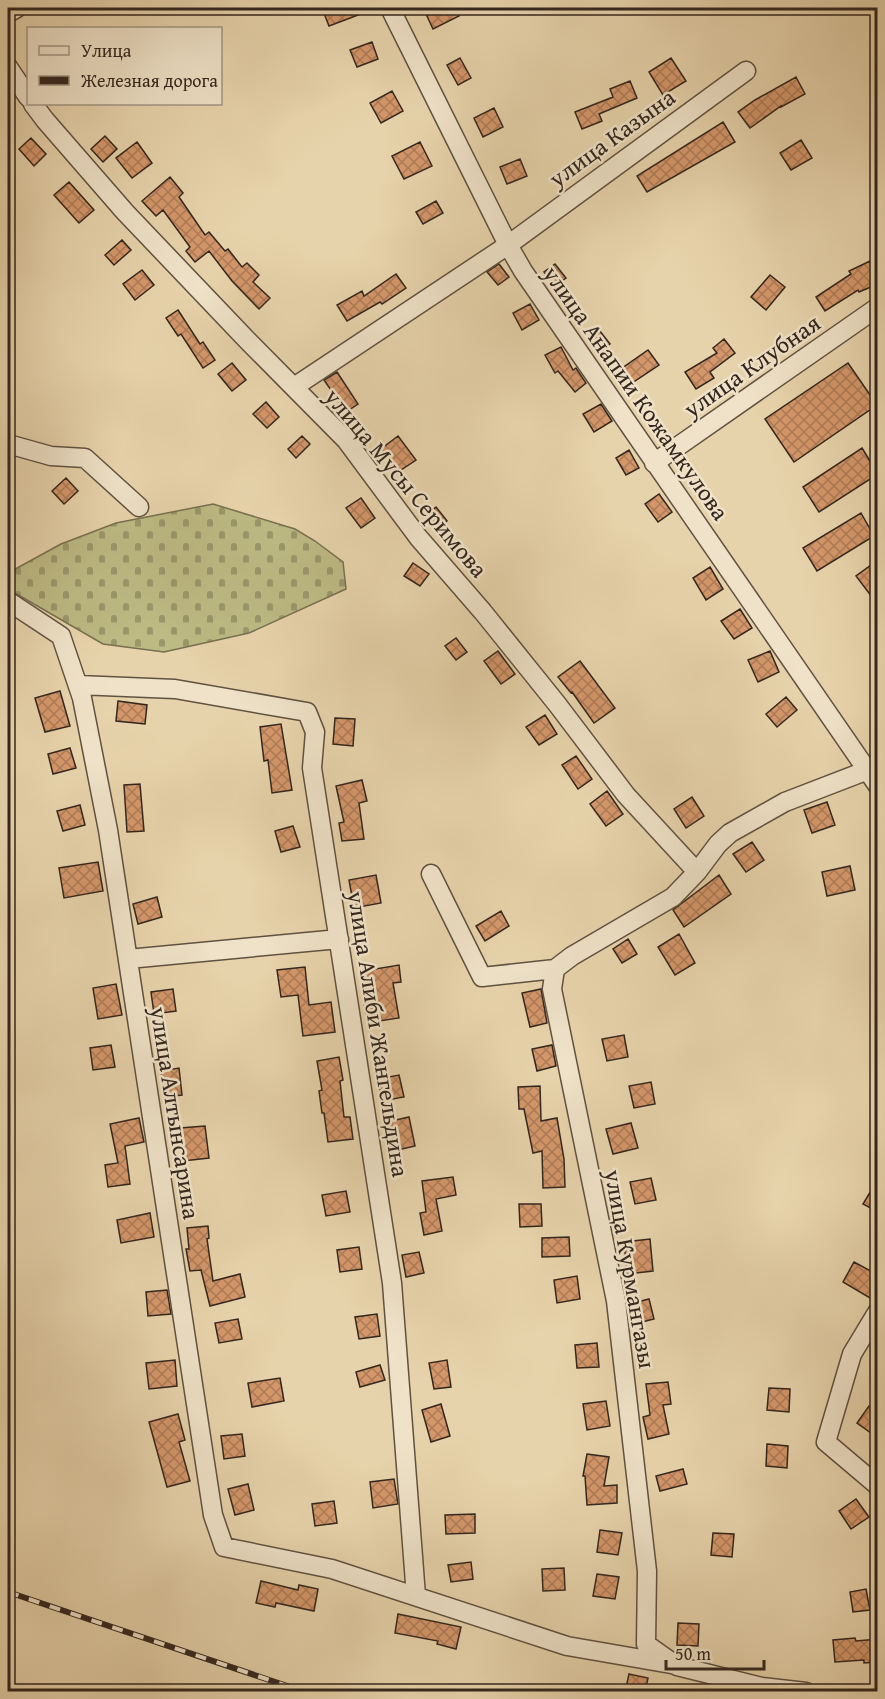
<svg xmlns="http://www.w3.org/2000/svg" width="885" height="1699" font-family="'Gentium Book Plus',serif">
	<defs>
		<pattern id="cemetery-stones" width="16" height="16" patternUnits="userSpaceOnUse" patternTransform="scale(1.5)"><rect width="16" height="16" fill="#bdba84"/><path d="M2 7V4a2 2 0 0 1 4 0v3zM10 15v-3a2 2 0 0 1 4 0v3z" fill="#9a976b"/></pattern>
		<pattern id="building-cross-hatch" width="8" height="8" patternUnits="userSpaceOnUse" patternTransform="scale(1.5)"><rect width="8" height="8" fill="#d4976a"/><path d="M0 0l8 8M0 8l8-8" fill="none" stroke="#ad7b57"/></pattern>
	</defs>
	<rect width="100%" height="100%" fill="#e7d3ab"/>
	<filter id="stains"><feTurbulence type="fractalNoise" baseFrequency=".00333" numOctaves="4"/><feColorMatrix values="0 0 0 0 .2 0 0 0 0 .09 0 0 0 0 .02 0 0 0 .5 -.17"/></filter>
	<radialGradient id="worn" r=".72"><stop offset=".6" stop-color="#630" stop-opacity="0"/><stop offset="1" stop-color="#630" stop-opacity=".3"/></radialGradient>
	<!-- cemetery -->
	<path fill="url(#cemetery-stones)" stroke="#787051" stroke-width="1.5" d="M213,504L295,529L315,541L343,562L346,589L249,633L164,652L103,644L8,589V573L61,544L116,523Z"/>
	<!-- building -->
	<path fill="url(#building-cross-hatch)" stroke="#33261e" stroke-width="1.5" d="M322,8H374V9L329,26Z
		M440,8H455L459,16L433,29L426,14Z
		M372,42L378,59L357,67L350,50Z
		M460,58L471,78L458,85L447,65Z
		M671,58L686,81L663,95L649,72Z
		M796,77L805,94L781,107V106L750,128L738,112L755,100Z
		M630,81L637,98L599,114L602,121L582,129L575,112L613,97L610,89Z
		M392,91L403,111L381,123L370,103Z
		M494,108L503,127L483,137L474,118Z
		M723,122L735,142L647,192L637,176Z
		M105,136L117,149L103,162L91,149Z
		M31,138L46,154L34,166L19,149Z
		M801,140L812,158L791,170L780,153Z
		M137,142L152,163L132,178L116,158Z
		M420,142L432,166L404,179L392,156Z
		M520,159L527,176L507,184L500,167Z
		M170,177L183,193L179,197L205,235L209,232L225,251L228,249L242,267L247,263L259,275L253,282L270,298L259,309L232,281L209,251L195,262L186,251L190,247L163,210L156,216L142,201Z
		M69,182L94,210L79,223L54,195Z
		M436,201L443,213L423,224L416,212Z
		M122,240L131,250L114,265L105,255Z
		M870,261L878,277V284L859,292L858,290L825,311L816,297L851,274L849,271Z
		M499,264L509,277L498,285L487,272Z
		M555,264L566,278L554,286L544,272Z
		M142,270L154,285L135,300L123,284Z
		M396,274L406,288L382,304L380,302L347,321L337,305L362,291L364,296Z
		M770,275L785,287L766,310L751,297Z
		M530,304L539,320L522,330L513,313Z
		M178,310L200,344L203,342L215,360L203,368L181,334L178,336L166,318Z
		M599,330L610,344L599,353L588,339Z
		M724,339L735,353L710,372L714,378L696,389L685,372L717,353L713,348Z
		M561,347L573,370L576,368L586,383L575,392L558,371L555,373L545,355Z
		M648,350L659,365L629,385L618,371Z
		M232,363L246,380L232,391L218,374Z
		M848,363L877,405L794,462L765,419Z
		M337,372L358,404L346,412L324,380Z
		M266,402L279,417L267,428L253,414Z
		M601,404L612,421L594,432L583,414Z
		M302,436L310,444L296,458L288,449Z
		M398,436L416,460L398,472L381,449Z
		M862,448L878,474L819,512L803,487Z
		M629,450L639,468L626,475L616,458Z
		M66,478L78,491L64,504L52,491Z
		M659,494L672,512L658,522L645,504Z
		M361,498L375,518L361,528L346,508Z
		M436,507L447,521L436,530L425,516Z
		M861,513L874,536L817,571L803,548Z
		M878,560V605L856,576Z
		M413,563L429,574L420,586L404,576Z
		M710,567L723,589L706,600L693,578Z
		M740,609L752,628L734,639L721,621Z
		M456,638L467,652L456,660L445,646Z
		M498,651L515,674L501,684L484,661Z
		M770,651L779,672L758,682L748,660Z
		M580,661L615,708L594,723L572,692L571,693L558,677Z
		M60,691L70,726L45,732L35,698Z
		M786,697L797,710L777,727L766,714Z
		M118,701L147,705L145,724L116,721Z
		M545,715L557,734L539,745L526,727Z
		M335,718L355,719L353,746L333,744Z
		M281,724L292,790L272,793L268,760L264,761L260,727Z
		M70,748L76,768L53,774L48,754Z
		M576,756L592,779L578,789L562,765Z
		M362,780L367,801L359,803L364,839L342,841L339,823L344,822L336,786Z
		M140,784L144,831L127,832L124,785Z
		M607,791L623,814L606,826L590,804Z
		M692,797L704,816L686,828L674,809Z
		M827,802L835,825L812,833L804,810Z
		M80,805L85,825L63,831L57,811Z
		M293,826L300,847L281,852L275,831Z
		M752,842L764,860L746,872L733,854Z
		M98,862L103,891L64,898L59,868Z
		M850,866L855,890L827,896L822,872Z
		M376,875L381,903L354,908L349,880Z
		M719,875L731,894L684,927L673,910Z
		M157,897L162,917L138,924L133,904Z
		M501,911L509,926L485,941L476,926Z
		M679,934L695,963L675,975L658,947Z
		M628,939L637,954L622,963L613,949Z
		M399,965L401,982L393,983L399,1018L367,1023L364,1002L367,1001L363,971Z
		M305,967L309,1005L331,1002L335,1032L303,1036L298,995L281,997L277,970Z
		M116,984L122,1015L98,1019L93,988Z
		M173,989L176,1011L154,1014L151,992Z
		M541,989L547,1023L530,1027L522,993Z
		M624,1035L628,1057L607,1061L602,1039Z
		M111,1045L115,1067L93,1070L90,1048Z
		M552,1045L556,1066L537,1071L532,1049Z
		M339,1057L343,1080L340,1081L344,1117H350L353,1139L328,1142L324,1113H322L319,1091L322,1090L317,1061Z
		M179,1068L182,1095L164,1097L161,1071Z
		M399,1075L404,1097L382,1101L378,1079Z
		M651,1082L655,1104L634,1108L629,1086Z
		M540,1086L541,1121L557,1118L564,1159L565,1187L543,1188L542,1151L533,1153L524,1109H519L518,1087Z
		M409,1117L415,1146L393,1151L387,1122Z
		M139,1118L144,1142L125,1146L130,1184L108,1187L105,1165L118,1163L110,1124Z
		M631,1123L638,1148L613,1154L606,1129Z
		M205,1126L209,1158L183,1161L180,1128Z
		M453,1177L456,1195L436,1199L442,1231L424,1235L420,1213L426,1212L422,1181Z
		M651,1178L656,1200L635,1204L630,1182Z
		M878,1179V1212L863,1204Z
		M346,1191L350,1212L326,1216L322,1195Z
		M519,1204H541L542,1226L520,1227Z
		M150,1213L154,1237L121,1243L117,1220Z
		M208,1226L209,1238L207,1239L213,1281L240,1274L245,1297L210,1306L201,1270L190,1271L186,1249H189L187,1228Z
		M569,1237L570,1256L542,1257V1238Z
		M650,1239L653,1271L627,1274L624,1242Z
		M359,1247L362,1269L340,1272L337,1250Z
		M419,1252L424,1273L406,1277L402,1255Z
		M854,1262L878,1275V1286L870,1298L843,1282Z
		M577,1276L580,1299L557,1303L554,1280Z
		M167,1290L171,1314L148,1316L146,1292Z
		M649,1299L654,1319L634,1324L629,1304Z
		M377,1314L380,1336L359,1339L355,1317Z
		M238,1319L242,1339L219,1343L215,1323Z
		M597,1343L599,1367L577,1368L575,1345Z
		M175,1360L177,1386L149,1389L146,1363Z
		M447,1360L451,1387L434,1389L429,1363Z
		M380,1365L385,1380L360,1387L356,1372Z
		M280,1378L284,1401L252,1407L248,1383Z
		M668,1382L671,1404L663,1405L669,1434L648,1439L643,1417L650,1415L646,1384Z
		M769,1388L790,1389L789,1412L767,1410Z
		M606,1401L610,1426L587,1430L583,1404Z
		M441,1404L450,1436L431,1442L422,1410Z
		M869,1406L878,1412V1438L857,1423Z
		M178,1414L185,1440L179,1442L190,1481L167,1487L149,1422Z
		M242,1434L245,1456L224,1459L221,1436Z
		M767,1444L788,1446L787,1468L766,1466Z
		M587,1454L609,1457L604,1486L617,1485V1503L587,1505L585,1476H583Z
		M683,1469L687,1484L660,1491L656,1476Z
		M394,1479L398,1504L373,1508L370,1482Z
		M248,1484L254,1510L235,1515L228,1489Z
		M856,1499L869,1517L851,1529L839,1511Z
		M334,1501L337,1523L315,1526L312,1504Z
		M475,1514V1533L446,1534L445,1515Z
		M600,1530L622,1533L618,1555L597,1552Z
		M713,1533L734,1534L732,1557L711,1555Z
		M471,1562L473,1579L451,1582L448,1565Z
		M564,1568L565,1590L543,1591L542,1569Z
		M597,1574L619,1577L615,1599L593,1596Z
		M261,1581L298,1590L299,1585L318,1589L314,1611L276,1603L275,1607L256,1603Z
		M866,1589L870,1610L853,1612L850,1592Z
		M398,1614L461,1627L456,1649L437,1644L438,1641L395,1633Z
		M678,1623L699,1624L698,1646L677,1645Z
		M855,1638L856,1641L878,1639V1662L864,1663V1660L835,1662L833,1640Z
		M629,1674L648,1678L645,1692H625Z"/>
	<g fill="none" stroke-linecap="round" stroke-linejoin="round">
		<!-- minor casing -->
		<g stroke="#605141" stroke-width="21">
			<path id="minor" d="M390,8L508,245L523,271L878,786
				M8,13L17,8
				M8,67L28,97
				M33,104L45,120L125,212L247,340L346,440L418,537L483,612L557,704L626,795L697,872L673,897L572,956L555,969L552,989L616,1301L647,1571L646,1644L677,1666L762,1687L806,1692
				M294,387L508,245L746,71
				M8,444L51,456L85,458L139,507
				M654,463L878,307
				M8,601L61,636L82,698L108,830L213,1515L224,1547L332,1569L567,1646L671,1664
				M78,685L175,689L307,712L315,732L312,768L392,1283L416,1596
				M697,872L718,844L730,833L785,802L868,770
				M431,874L482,977L555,969
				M128,959L339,939
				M878,1311L852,1354L826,1442L878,1486"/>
		</g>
		<!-- minor -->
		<use href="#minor" stroke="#efe2c8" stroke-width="18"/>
		<!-- rail casing -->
		<g stroke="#33261e" stroke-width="6">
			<path id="rail" d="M8,1592L305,1692"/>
		</g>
		<!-- rail -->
		<use href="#rail" stroke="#efe2c8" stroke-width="4" stroke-dasharray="11" stroke-linecap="butt"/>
	</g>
	<g text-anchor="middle" stroke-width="5" stroke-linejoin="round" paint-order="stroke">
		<!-- street labels -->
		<g font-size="24" fill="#33261e" stroke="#efe2c8">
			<text transform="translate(612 138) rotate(-36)" y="8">улица Казына</text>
			<text transform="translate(752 366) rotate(-35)" y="8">улица Клубная</text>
			<text transform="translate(636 393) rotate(55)" y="8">улица Анапии Кожамкулова</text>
			<text transform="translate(406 483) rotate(50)" y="8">улица Мусы Серимова</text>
			<text transform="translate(378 1034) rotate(81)" y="8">улица Алиби Жангельдина</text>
			<text transform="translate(175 1113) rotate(81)" y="8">улица Алтынсарина</text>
			<text transform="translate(630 1269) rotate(80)" y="8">улица Курмангазы</text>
		</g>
	</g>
	<!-- margin -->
	<rect width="885" height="1699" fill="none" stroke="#e7d3ab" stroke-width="30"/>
	<rect x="9" y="9" width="867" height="1681" fill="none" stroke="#33261e" stroke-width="3"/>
	<rect x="15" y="15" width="855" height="1669" fill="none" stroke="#33261e" stroke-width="1.5"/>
	<!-- legend -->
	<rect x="27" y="27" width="195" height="78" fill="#efe2c8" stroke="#a49784" stroke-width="1.5"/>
	<rect x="39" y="46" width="30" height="9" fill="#efe2c8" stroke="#a49784" stroke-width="1.5"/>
	<text x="81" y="57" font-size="18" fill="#33261e">Улица</text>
	<rect x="39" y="76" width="30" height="9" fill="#33261e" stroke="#a49784" stroke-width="1.5"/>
	<text x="81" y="87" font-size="18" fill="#33261e">Железная дорога</text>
	<!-- scale -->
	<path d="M666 1660v9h98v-9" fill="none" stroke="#33261e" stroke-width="3"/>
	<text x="675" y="1660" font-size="18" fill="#33261e" stroke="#efe2c8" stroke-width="4.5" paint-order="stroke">50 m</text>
	<rect width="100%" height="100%" filter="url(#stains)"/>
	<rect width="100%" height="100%" fill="url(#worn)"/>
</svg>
